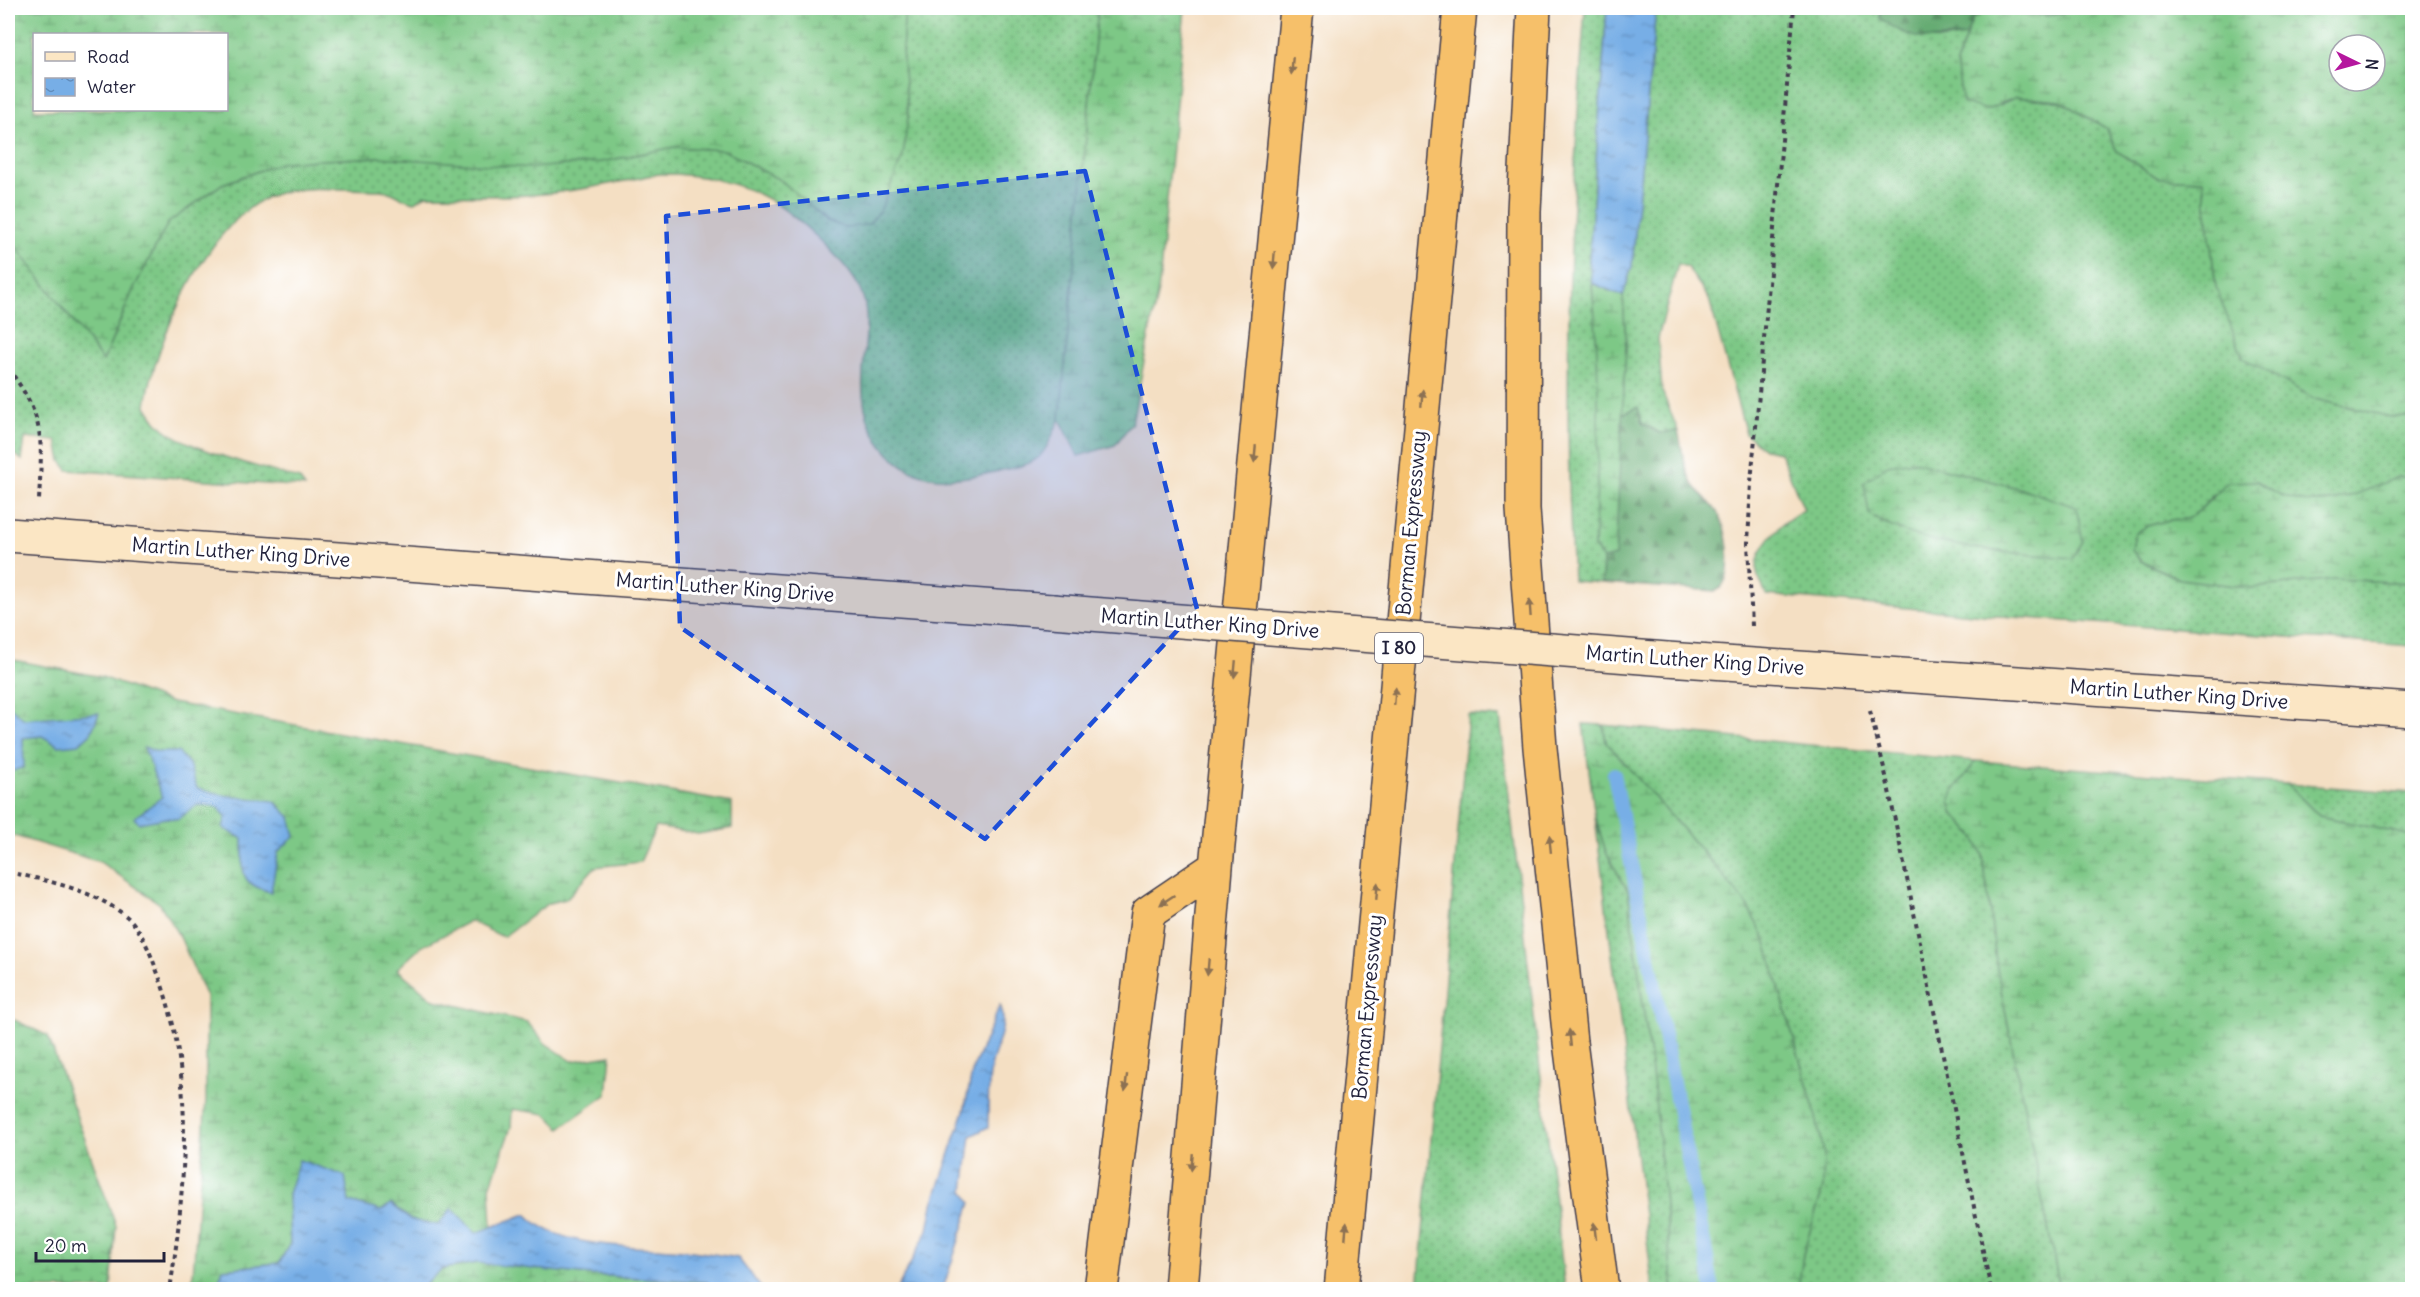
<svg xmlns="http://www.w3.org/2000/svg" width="2420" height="1297" font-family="Delius,sans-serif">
	<defs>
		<pattern id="grass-dots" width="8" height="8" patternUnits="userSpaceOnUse" patternTransform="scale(1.5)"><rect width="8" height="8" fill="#7dc886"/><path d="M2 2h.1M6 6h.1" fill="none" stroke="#66a26f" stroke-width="1.8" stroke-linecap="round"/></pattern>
		<pattern id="forest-firs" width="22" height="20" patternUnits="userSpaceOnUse" patternTransform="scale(1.5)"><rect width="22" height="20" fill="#66ac73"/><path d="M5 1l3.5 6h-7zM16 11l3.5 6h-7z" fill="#548c60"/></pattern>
		<pattern id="wetland-marsh" width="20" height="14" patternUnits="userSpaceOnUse" patternTransform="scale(1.5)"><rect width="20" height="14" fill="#7dc886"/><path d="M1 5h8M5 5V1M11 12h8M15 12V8" fill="none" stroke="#66a26f"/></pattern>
		<pattern id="water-ripples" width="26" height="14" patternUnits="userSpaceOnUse" patternTransform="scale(1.5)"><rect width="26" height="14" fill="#77aee6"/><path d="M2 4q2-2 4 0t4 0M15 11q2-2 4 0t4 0" fill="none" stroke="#618dbc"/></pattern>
	</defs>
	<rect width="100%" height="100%" fill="#fff"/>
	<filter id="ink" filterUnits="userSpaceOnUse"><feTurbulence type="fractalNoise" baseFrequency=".0167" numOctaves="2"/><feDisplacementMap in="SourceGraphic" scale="12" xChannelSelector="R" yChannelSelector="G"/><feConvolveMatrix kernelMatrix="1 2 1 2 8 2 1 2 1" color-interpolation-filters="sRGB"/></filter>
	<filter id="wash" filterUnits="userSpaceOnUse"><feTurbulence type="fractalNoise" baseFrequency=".008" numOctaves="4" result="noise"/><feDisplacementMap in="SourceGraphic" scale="24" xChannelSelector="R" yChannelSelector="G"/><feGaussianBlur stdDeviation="1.35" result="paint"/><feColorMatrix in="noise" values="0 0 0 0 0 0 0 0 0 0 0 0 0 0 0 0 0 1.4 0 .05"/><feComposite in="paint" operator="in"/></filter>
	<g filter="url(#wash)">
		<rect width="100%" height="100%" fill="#f4dfc3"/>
		<!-- grass -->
		<path fill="url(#grass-dots)" stroke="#507560" stroke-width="1.5" fill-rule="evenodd" d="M905,8H1098L1060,419C1054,430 1048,450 1038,458C1028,466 1011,468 999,471C951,483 909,486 878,440C843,388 882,328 858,285C842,257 798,217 770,200C739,182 696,173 660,174C649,175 636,179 625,181C601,186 577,190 553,193C511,198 468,195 426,195L415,202C401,200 394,191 380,190C348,190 310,185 279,193C212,210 153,344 146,406C150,412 154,420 160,425C181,448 267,469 299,479L305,487L68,470L61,461L57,441L25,438L22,460L15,454L8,440V236L103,361L133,290L168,223L222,184L283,162L378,157L601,162L674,147L724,150L782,181L827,221L908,117L902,50Z
			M1585,8H1607L1589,260L1599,348L1600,438L1594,546L1603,559L1602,583L1573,581C1562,389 1571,199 1585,8Z
			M1656,8H1881L1880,18L1939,40L1966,36L1956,64L1987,110L2016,97L2060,101L2106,128L2117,151L2158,178L2203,180L2216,287L2315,399L2391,417H2412V477C2394,477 2380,485 2363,492C2324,507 2292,507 2257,481L2214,494L2200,510L2187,519L2170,520L2147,526L2135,534L2132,550L2140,561L2180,579L2251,588L2334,579L2411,583L2412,646L1984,615L1766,595C1764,588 1758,579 1757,573C1754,546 1784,520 1804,510L1780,452L1764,449L1746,434L1709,299L1687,267L1678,264L1658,338L1662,391L1678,431L1660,433L1642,423L1637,408L1622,414L1626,346L1623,296L1632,266ZM1913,461L2029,491L2003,553L1916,535L1881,523Z
			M1468,715L1500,717L1565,1289H1418Z
			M1603,725L1976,761L1955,789L1954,814L1973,835L1983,855L1997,969L2060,1289H1798L1803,1254L1823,1188L1814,1109L1765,939L1746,904L1719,871L1606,742Z
			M2287,784L2412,793V836L2319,816Z
			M1595,817L1606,852L1628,891L1654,1087L1673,1289H1653Z"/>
		<!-- forest -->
		<path fill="url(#forest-firs)" stroke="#446757" stroke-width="1.5" d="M1881,8H2084L2047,16L1991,10L1973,18L1966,36C1927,41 1911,42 1880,18Z
			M1638,407L1642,423L1659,433L1678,431C1682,447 1684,470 1693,484C1701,496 1714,504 1720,517C1728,535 1736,580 1716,591L1602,583L1603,559L1615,556L1622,414Z"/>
		<!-- wetland -->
		<path fill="url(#wetland-marsh)" stroke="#507560" stroke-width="1.5" fill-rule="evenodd" d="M8,8H905L902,50L908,117L903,156L880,211L869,224L847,228L827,221L782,181L724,150L674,147L601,162L532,168L378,157L283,162L222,184L168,223L133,290L103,361L8,236ZM226,34V110H34V34Z
			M1098,8H1185L1159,285L1132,423L1115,445L1078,456L1060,419Z
			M2084,8H2412V417H2391L2315,399L2243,358L2216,287L2203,180L2158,178L2117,151L2106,128L2060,101L2016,97L1987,110L1963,103L1956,64L1973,18L1991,10L2047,16ZM2339,45H2375V81H2339Z
			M1592,283L1623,296L1626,346L1615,556L1603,559L1594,546C1599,458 1601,372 1592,283Z
			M1913,461L2029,491L2076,507L2083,541L2073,558C2017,554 1913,547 1869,514L1864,483L1887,465Z
			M2398,477H2412V583L2334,579L2251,588L2180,579L2141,561L2132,550L2135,534L2147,526L2170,520L2187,519L2200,510L2227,482L2257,481C2308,519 2346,499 2398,477Z
			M8,659L102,677L172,703L732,803V828L698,834L656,827L640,862L595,867L566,899L549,903L503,937L470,921L421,947L397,969L434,1000L527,1022L545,1043L572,1061L611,1055L607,1094L560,1128L546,1114L512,1109L511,1127L490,1187L492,1228L476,1234L411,1220L391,1204L381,1211L349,1202L288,1194L290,1244L279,1263L223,1269L216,1289H192L206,1099V997L181,939L160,904L100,862L8,834Z
			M1583,724L1603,725L1606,742L1719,871L1746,904L1765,939L1814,1109L1824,1152L1823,1188L1803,1254L1798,1289H1673L1654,1087L1628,891L1606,852L1595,817Z
			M1976,761L2287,784L2319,816L2412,836V1289H2060L1997,969L1983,855L1973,835L1954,814L1950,802L1955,789Z
			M8,1017L48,1036L116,1226L111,1289H8Z
			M477,1262L591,1275L707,1282L713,1289L424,1290C429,1267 458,1266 477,1262Z"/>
		<!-- water -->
		<path fill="url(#water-ripples)" stroke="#4c6890" stroke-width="1.5" d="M1607,8H1656L1632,266L1623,296L1592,283L1589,260Z
			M8,705L24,719L99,713L91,733L79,744L59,746L42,736L23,738L24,767L8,773Z
			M144,747L157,752H178L189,764L197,788L222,795L274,801L290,817L295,836L278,852L271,892C236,883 244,871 243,839L223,828L226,817L218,807L197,805L178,819L166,818L139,823L134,818L162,797Z
			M1000,1005C1010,1027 992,1051 990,1074C988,1091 988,1109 988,1127L971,1136L964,1190L971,1203L943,1289H897L928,1230L933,1204L964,1111L973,1068Z
			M299,1160L345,1176L349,1202L381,1211L391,1204L411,1220L438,1225L452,1208L476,1233L526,1214C560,1251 636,1245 683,1250C702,1252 720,1255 738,1258L762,1289H713L707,1282L591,1275L477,1263L442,1269L425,1285L424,1289H216L223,1269L279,1263L290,1244L288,1194Z"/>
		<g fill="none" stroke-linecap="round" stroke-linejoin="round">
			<!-- stream -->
			<path stroke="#77aee6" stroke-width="14" d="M1614,774L1713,1290"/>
		</g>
	</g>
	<g filter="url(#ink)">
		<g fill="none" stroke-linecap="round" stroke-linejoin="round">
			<!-- secondary casing -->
			<g stroke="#423e4f" stroke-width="36">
				<path id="secondary" d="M8,535L1052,611
					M1667,659L2412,710"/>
			</g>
			<!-- motorway casing -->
			<g stroke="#423e4f" stroke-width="36">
				<path id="motorway" d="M1534,8L1524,211L1523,509L1540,748L1570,1042L1602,1290
					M1101,1290L1148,913L1216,867
					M1181,1290L1216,867L1297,8
					M1341,1290L1460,8"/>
			</g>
			<!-- path -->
			<path stroke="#423e4f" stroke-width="4" stroke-dasharray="4.5 4.5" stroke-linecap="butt" d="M8,368C46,419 42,439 39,500
				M1752,626L1748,543L1751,482L1794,8
				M1870,711L1886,776L1991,1290
				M8,872C49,881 91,889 126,916C140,927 149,950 155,966C196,1069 186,1182 170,1290"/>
			<!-- secondary -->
			<use href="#secondary" stroke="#fbe6c4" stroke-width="33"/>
			<!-- motorway -->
			<use href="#motorway" stroke="#f6c06b" stroke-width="33"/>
			<!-- secondary-bridge casing -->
			<g stroke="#423e4f" stroke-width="36" stroke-linecap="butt">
				<path id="secondary-bridge" d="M1052,611L1667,659"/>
			</g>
			<!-- secondary-bridge -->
			<use href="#secondary-bridge" stroke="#fbe6c4" stroke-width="33"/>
		</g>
		<!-- one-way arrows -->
		<defs><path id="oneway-solid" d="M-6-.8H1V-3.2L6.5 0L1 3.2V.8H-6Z" transform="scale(1.5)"/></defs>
		<g fill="#8c7153">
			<use href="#oneway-solid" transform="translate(1292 66) rotate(95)"/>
			<use href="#oneway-solid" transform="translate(1274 260) rotate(95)"/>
			<use href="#oneway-solid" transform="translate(1422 398) rotate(-85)"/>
			<use href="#oneway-solid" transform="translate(1255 454) rotate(95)"/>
			<use href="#oneway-solid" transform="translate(1530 608) rotate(-94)"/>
			<use href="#oneway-solid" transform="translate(1235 669) rotate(95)"/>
			<use href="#oneway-solid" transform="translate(1395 696) rotate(-85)"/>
			<use href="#oneway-solid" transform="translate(1550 844) rotate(-96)"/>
			<use href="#oneway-solid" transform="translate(1377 891) rotate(-85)"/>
			<use href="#oneway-solid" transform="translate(1167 900) rotate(146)"/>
			<use href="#oneway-solid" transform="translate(1208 967) rotate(95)"/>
			<use href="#oneway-solid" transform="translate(1570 1038) rotate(-96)"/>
			<use href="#oneway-solid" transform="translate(1126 1083) rotate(97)"/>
			<use href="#oneway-solid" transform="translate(1192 1162) rotate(95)"/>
			<use href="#oneway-solid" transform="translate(1346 1231) rotate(-85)"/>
			<use href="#oneway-solid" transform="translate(1595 1231) rotate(-97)"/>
		</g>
	</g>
	<!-- marked area -->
	<path fill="#1d4ed8" fill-opacity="0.2" stroke="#1d4ed8" stroke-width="4.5" stroke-dasharray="12 8" stroke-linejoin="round" d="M1085,171L1197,609L985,839L680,627L666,216Z"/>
	<g text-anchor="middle" stroke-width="6" stroke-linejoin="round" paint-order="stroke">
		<!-- shield labels -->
		<rect fill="#fff" stroke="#646476" stroke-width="1.5" x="1375" y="633" width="48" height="30" rx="4.5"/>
		<g font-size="18" font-weight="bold" fill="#22223b">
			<text x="1399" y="654">I 80</text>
		</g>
		<!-- street labels -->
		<g font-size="20" fill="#22223b" stroke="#fff">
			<text transform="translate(1411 523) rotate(-85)" y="7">Borman Expressway</text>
			<text transform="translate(241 552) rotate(4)" y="7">Martin Luther King Drive</text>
			<text transform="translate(725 587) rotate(4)" y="7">Martin Luther King Drive</text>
			<text transform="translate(1210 623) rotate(4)" y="7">Martin Luther King Drive</text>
			<text transform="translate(1695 660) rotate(4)" y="7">Martin Luther King Drive</text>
			<text transform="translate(2179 694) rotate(4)" y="7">Martin Luther King Drive</text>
			<text transform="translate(1367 1007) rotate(-85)" y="7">Borman Expressway</text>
		</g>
	</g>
	<!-- margin -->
	<rect width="2420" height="1297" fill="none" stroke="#fff" stroke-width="30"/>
	<!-- legend -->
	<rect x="33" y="33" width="195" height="78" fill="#ffffff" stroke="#a7a7b1" stroke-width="1.5"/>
	<rect x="45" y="52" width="30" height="9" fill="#fbe6c4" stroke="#a7a7b1" stroke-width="1.5"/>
	<text x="87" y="63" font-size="18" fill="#22223b">Road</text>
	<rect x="45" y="78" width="30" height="18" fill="url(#water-ripples)" stroke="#a7a7b1" stroke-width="1.5"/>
	<text x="87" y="93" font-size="18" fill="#22223b">Water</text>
	<!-- north arrow -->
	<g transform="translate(2357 63) rotate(95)"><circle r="28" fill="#ffffff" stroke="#a7a7b1" stroke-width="1.5"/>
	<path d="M0-4.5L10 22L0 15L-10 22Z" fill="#b5179e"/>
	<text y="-9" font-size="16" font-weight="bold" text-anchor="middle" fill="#22223b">N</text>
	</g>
	<!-- scale -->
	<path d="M36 1252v9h128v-9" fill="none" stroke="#22223b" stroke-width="3"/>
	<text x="45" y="1252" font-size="18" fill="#22223b" stroke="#ffffff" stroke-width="4.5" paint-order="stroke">20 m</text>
</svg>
